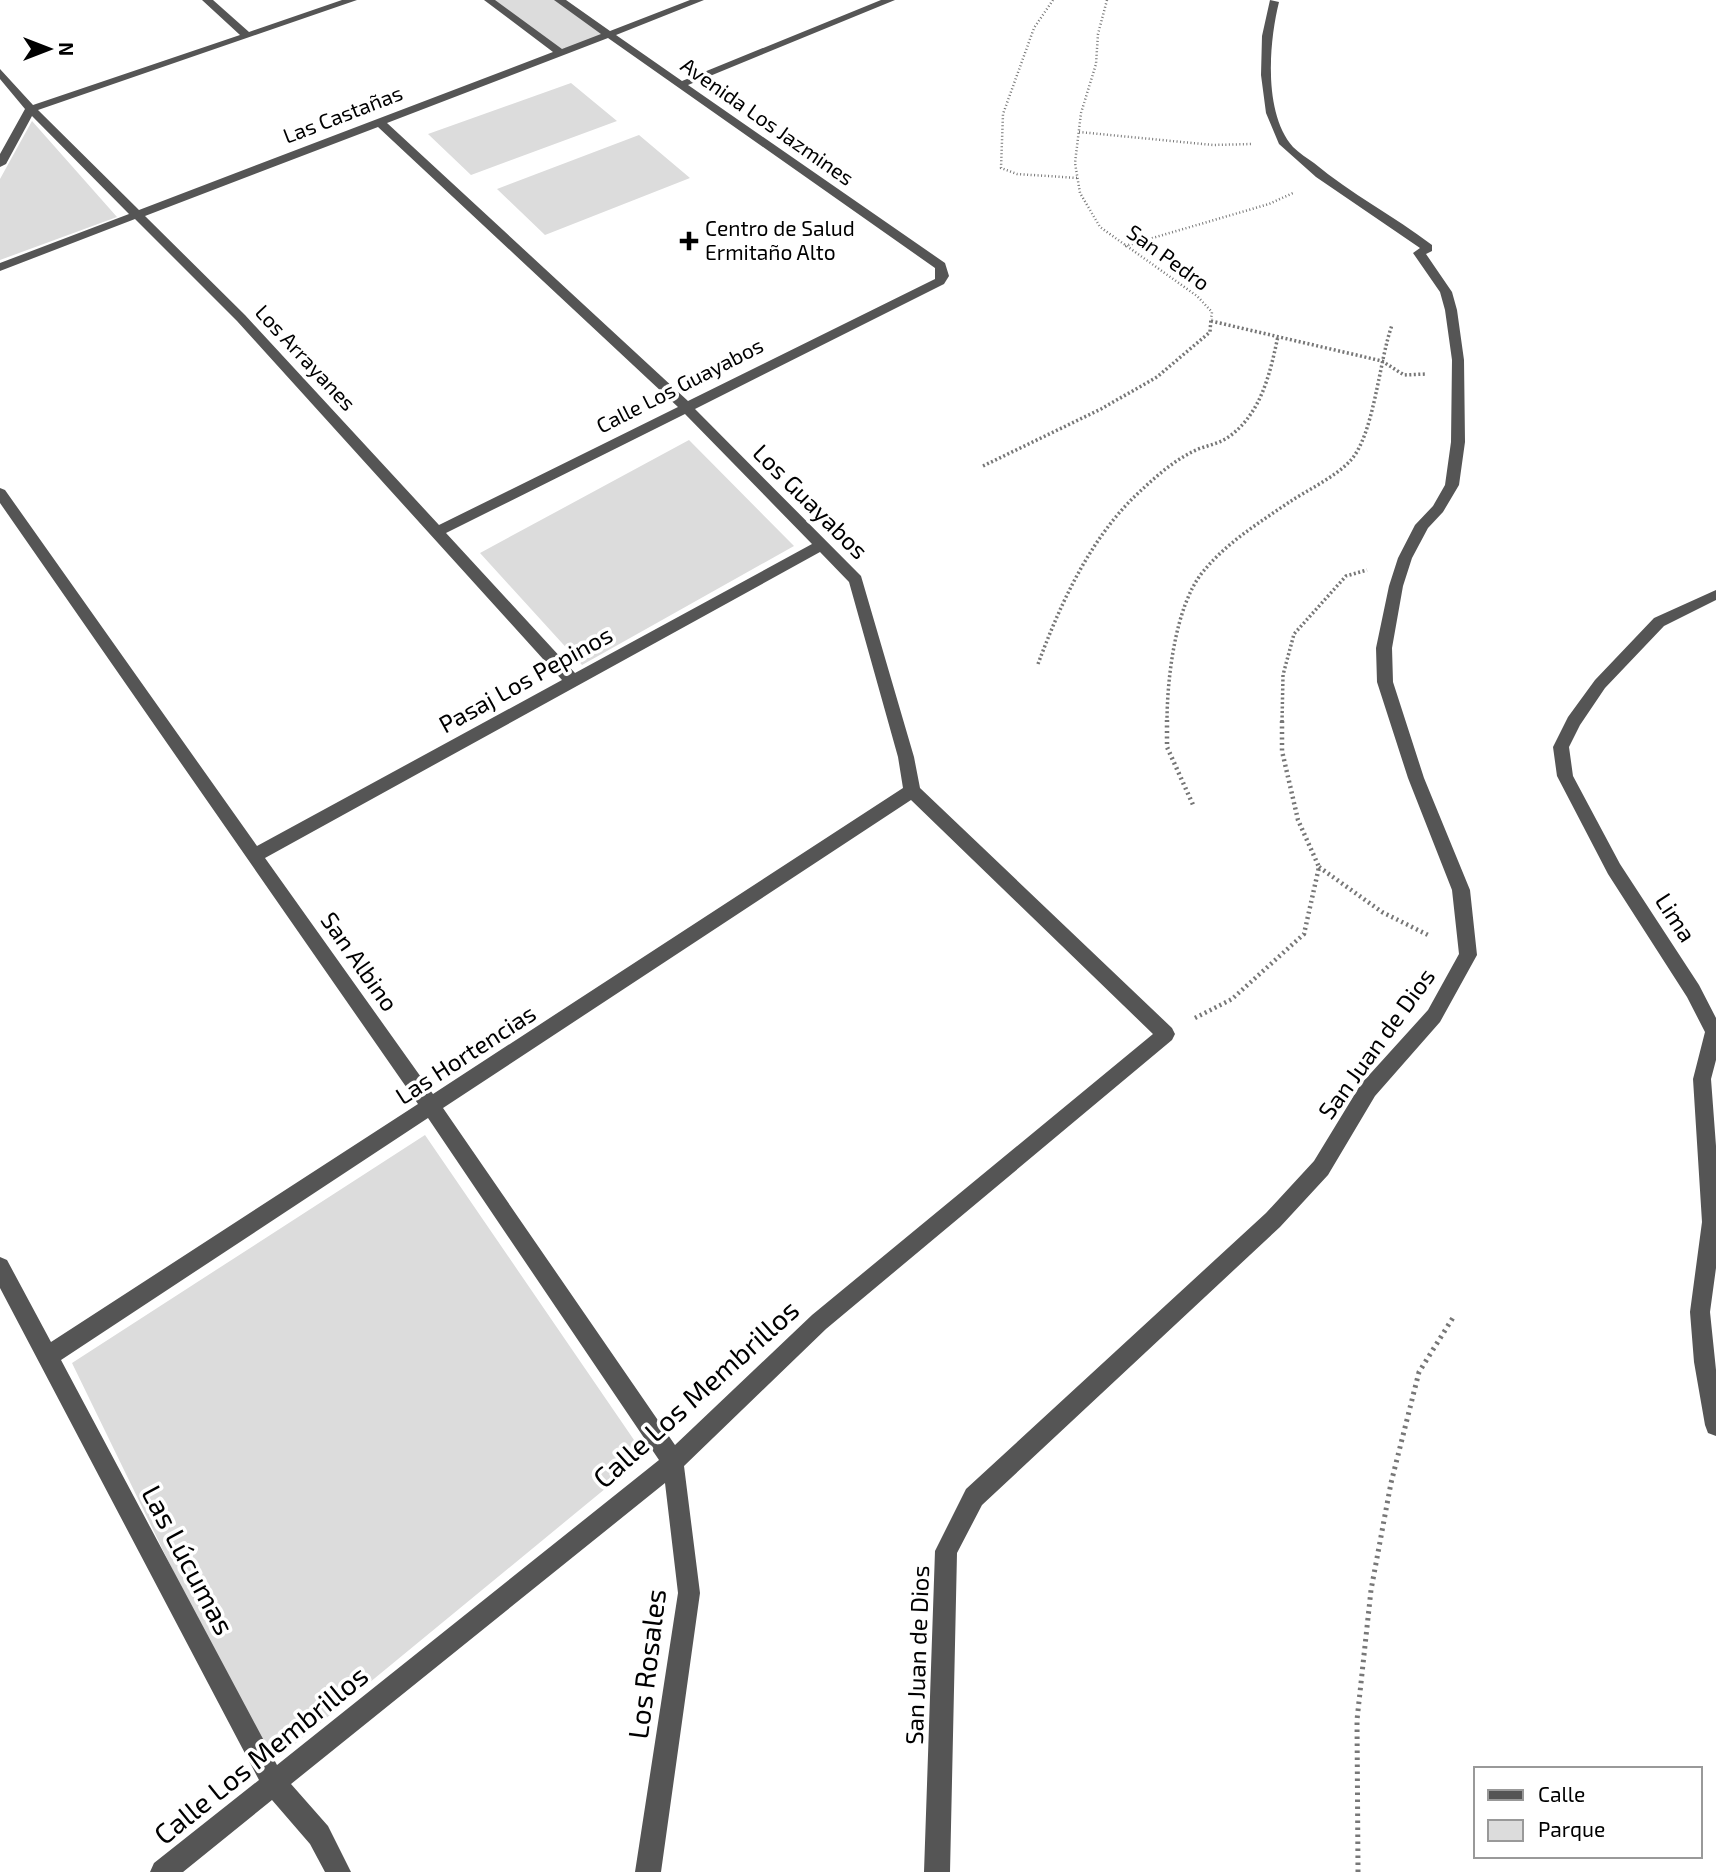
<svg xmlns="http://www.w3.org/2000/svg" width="1716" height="1872" font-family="'Exo 2',sans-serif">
	<rect width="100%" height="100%" fill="#fff"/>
	<!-- green -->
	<path fill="#dcdcdc" d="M489,0H559L607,34L560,52Z
		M571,83L617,121L471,175L428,134Z
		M32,121L117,217L0,260V179Z
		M639,135L690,178L545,235L497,189Z
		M689,440L794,546L582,665L480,553Z
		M425,1135L645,1456L268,1766L72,1363Z"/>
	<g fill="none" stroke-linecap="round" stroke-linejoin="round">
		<!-- path-far3 -->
		<path stroke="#777" stroke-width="2.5" stroke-dasharray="1 2.5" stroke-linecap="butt" d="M1053,0L1034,28L1003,114L1001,168L1017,174L1078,178
			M1107,0L1098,34L1096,64L1081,113L1075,163L1080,193L1100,227L1197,296L1212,312L1211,319
			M1079,132L1213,145L1252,144
			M1125,246L1269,204L1293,193"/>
		<!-- path-far2 -->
		<path stroke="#777" stroke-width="3.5" stroke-dasharray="2 2.5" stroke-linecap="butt" d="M1211,321L1382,361L1404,375L1426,374
			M983,466L1101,409L1157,377L1210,332L1211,318
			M1038,664C1060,605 1088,543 1133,498C1151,481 1170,463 1192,452C1203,446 1216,445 1227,438C1261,415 1270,374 1278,336
			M1167,722C1167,680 1175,607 1202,573C1225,544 1257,524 1288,503C1307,490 1334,478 1350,461C1374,436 1379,361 1392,325
			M1282,722L1283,675L1294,634L1346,576L1367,570"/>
		<!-- path-far1 -->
		<path stroke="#777" stroke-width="4.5" stroke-dasharray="2 3.5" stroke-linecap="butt" d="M1167,720V747L1194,807
			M1319,867L1382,912L1430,936
			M1195,1018L1232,999L1304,934L1319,867L1298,820L1282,751V720"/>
		<!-- path -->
		<path stroke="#777" stroke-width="5" stroke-dasharray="2.5 4.5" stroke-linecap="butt" d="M1358,1872L1357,1720L1371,1590L1391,1483L1419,1372L1454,1316"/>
		<!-- minor -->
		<path fill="#555" fill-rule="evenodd" d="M202,0H213L249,32L342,0H357L38,110L139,210L553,52L484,0H495L562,49L601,34L554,0H566L610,31L690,0H704L616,35L682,81L881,0H895L688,85L945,263L949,276L944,284L695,409L861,576L914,757L920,788L1172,1028L1175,1034L1172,1040L826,1329L684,1466L700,1593L661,1872H635L678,1593L665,1483L291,1784L328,1826L351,1872H325L310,1844L272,1800L183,1872H150L154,1863L259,1780L0,1288V1257L7,1260L51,1342L418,1104L0,503V488L5,490L257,846L562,680L237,321L135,219L0,271V263L129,214L32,116L6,164L0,167V154L25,109L0,79V69L33,105L240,35ZM608,38L935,268V279L688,401L387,123ZM378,127L678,407L439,525L245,315L145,216ZM685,414L812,544L575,673L446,533ZM820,552L849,582L898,757L903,788L433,1094L265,858ZM911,800L1153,1034L812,1315L675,1445L443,1108ZM428,1118L659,1460L277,1765L61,1360Z
			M1270,0L1279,2C1269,42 1263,113 1293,147C1299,153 1307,158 1314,163C1351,194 1394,216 1432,245V251L1426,254L1452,292L1457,310L1464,360L1465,442L1459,485L1443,512L1428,528L1412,558L1403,586L1392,648L1393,682L1424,778L1470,890L1477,955L1440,1022L1375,1096L1328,1175L1280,1227L982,1505L957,1553L950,1872H924L935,1551L966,1489L1266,1213L1314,1161L1361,1084L1428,1010L1459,954L1452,890L1408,778L1377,682L1376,648L1389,586L1398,558L1415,525L1433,506L1445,485L1451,442L1452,360L1445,310L1440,292L1413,253L1420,248L1316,177L1279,144L1266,113L1261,75L1262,36Z
			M1716,590V600L1664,626L1605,688L1580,725L1569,747L1573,776L1620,864L1699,985L1716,1018V1060L1711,1079L1716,1146V1268L1710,1312L1716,1370V1436L1708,1433L1705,1425L1694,1362L1690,1312L1702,1222L1693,1079L1705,1032L1687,997L1608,874L1557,776L1553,747L1568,717L1595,680L1654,618Z"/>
	</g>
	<!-- markers -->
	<path fill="#000" stroke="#fff" stroke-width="2.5" d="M685.5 230.5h7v7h7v7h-7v7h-7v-7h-7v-7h7z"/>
	<g text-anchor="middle" stroke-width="7" stroke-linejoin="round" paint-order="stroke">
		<!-- far-street labels -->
		<g font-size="21" fill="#000" stroke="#fff">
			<text transform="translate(343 115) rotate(-21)" y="7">Las Castañas</text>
			<text transform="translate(767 122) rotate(35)" y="7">Avenida Los Jazmines</text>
			<text transform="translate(1168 258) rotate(36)" y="7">San Pedro</text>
			<text transform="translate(305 358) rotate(47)" y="7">Los Arrayanes</text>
			<text transform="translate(680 386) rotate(-27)" y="7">Calle Los Guayabos</text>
		</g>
		<!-- far-poi labels -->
		<g font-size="21" fill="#000" stroke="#fff" text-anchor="start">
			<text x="705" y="236">Centro de Salud<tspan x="705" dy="24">Ermitaño Alto</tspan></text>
		</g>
		<!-- street labels -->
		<g font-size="24" fill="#000" stroke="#fff">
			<text transform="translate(810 502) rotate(45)" y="8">Los Guayabos</text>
			<text transform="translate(526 680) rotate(-29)" y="8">Pasaj Los Pepinos</text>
			<text transform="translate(1675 918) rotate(57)" y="8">Lima</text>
			<text transform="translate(359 962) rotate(55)" y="8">San Albino</text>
			<text transform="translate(1377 1044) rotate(-54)" y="8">San Juan de Dios</text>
			<text transform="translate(466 1055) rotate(-33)" y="8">Las Hortencias</text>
			<text transform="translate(918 1655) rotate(-88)" y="8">San Juan de Dios</text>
		</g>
		<!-- near-street labels -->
		<g font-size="28" fill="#000" stroke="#fff">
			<text transform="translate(696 1394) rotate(-42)" y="10">Calle Los Membrillos</text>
			<text transform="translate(188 1560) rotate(62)" y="10">Las Lúcumas</text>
			<text transform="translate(647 1664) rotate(-83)" y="10">Los Rosales</text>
			<text transform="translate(261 1755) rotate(-39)" y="10">Calle Los Membrillos</text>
		</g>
	</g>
	<!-- legend -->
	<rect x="1474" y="1767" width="228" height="91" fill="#ffffff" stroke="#999999" stroke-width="2"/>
	<rect x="1488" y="1790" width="35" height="10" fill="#555555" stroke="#999999" stroke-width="2"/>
	<text x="1538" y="1802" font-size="21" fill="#000000">Calle</text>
	<rect x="1488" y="1820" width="35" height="21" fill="#dcdcdc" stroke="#999999" stroke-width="2"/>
	<text x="1538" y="1837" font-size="21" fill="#000000">Parque</text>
	<!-- north arrow -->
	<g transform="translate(49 49) rotate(90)" stroke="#ffffff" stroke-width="5" paint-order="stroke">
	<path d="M0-5L12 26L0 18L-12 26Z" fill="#000000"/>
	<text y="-10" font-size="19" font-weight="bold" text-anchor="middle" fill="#000000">N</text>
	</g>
</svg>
